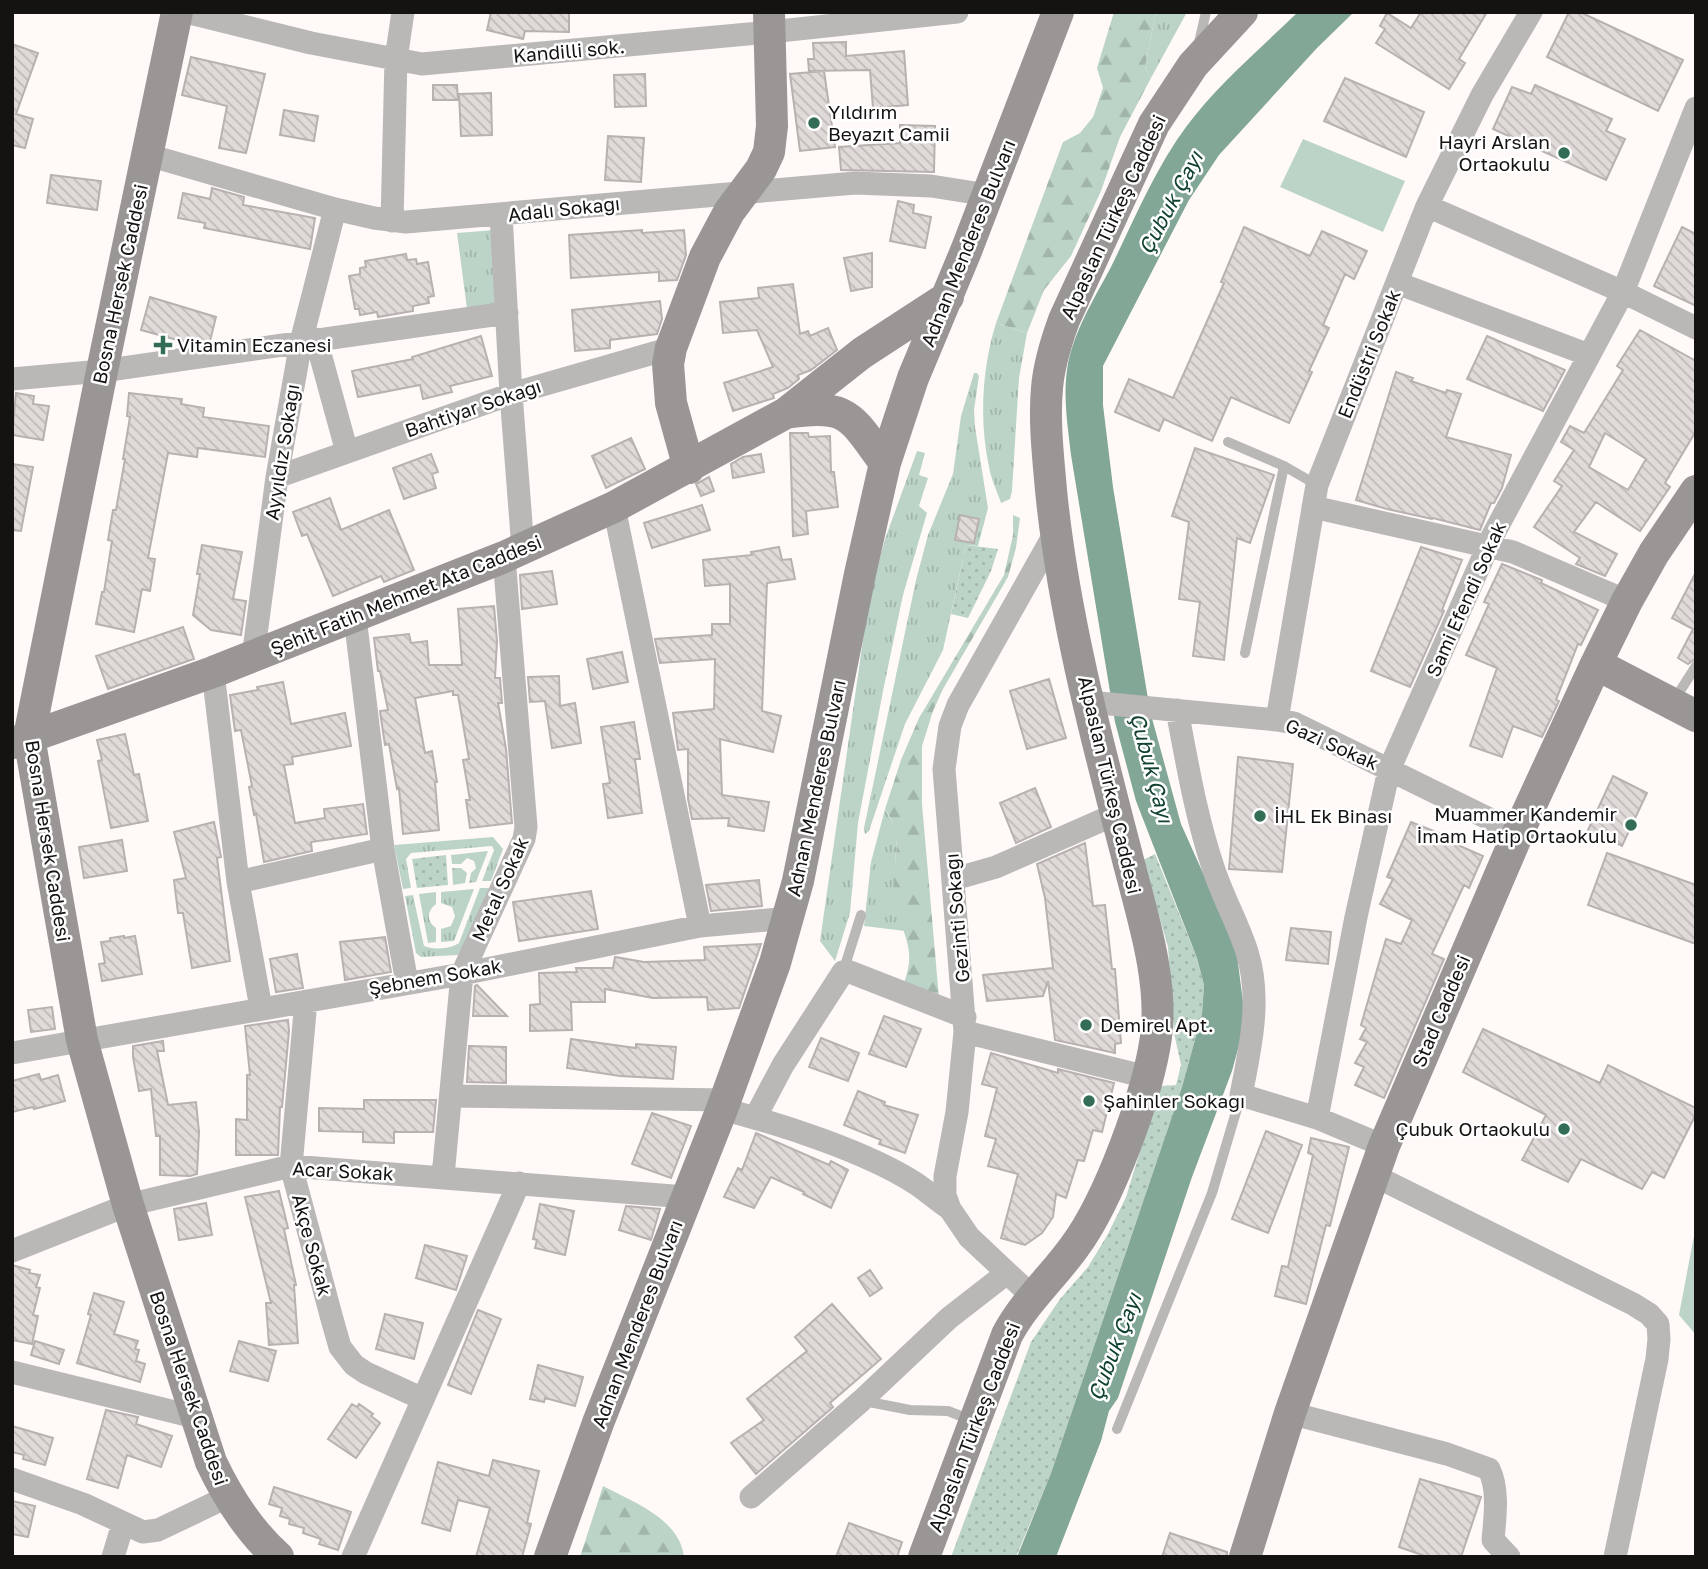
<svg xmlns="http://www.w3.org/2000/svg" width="1708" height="1569" font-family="'Golos Text',sans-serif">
	<defs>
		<pattern id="grass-tufts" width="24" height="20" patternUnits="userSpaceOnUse" patternTransform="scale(1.75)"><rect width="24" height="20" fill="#bcd4c8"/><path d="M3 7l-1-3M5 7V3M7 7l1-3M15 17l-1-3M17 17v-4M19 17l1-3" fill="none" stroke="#a1b5ab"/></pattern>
		<pattern id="forest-firs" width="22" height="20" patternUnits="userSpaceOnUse" patternTransform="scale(1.75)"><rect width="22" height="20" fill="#bcd4c8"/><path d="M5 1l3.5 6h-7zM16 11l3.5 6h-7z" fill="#a1b5ab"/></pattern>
		<pattern id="park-dots" width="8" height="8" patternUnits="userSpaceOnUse" patternTransform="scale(1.75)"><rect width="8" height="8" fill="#bcd4c8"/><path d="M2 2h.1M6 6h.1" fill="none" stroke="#a1b5ab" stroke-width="1.8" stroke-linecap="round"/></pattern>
		<pattern id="building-back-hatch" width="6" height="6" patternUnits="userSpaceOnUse" patternTransform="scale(1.75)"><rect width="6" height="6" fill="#e0dad8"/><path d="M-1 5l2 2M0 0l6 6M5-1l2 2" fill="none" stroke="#bfbab8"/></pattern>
	</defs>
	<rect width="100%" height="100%" fill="#fffaf8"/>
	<!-- grass -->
	<path fill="url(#grass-tufts)" d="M1156,12H1187L1151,78L1145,67Z
		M495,230L498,305L467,309L457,233Z
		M996,323L1027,333L1019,378L1012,491L1010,499L1001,503C997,491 991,479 989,467C979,421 982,368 996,323Z
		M974,373H977L979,376L974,410L975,427L988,508L978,546L966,545L943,650L905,724L869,831L865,834L864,828L916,580L928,535L953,474L961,416Z
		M917,451L925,453L919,475L928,478L919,506L927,513L903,595L883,691L858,823L850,913L835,961L820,941L864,633L875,576L885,539Z
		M885,809L897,830L894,893L905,931L864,926L871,862Z
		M493,837L503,849L491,881H482L494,850L492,846L411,853L406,859L411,888L403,889L394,845Z
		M488,851L476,882L469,883L471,873L476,868L474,861L467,858L461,864H452L451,855Z
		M452,868H461L467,873L465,883L453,885Z
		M480,888H489L467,948L458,955L421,957L416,953L405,896L413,895L424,946C433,950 451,949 459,943Z
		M474,889L454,941L441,942V929L451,926L455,916L452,907L441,903V892Z
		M436,892V904C427,911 426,921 436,928V942L428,943L419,894Z"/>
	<!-- forest -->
	<path fill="url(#forest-firs)" d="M1114,12H1156L1145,67L1151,78L1120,137L1101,191L1071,256L1044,290L1027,333L996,323L1063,142L1080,133L1093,117L1103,88L1097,68Z
		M1013,515L1020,518L1016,548L1008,577L943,689L933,711L922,746V804L939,998L903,985C920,944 897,931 894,894C891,862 906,838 885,809L901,760L919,718L1004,575L1013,535Z
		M603,1486C633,1502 680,1519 684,1557H580Z"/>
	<!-- park -->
	<path fill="url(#park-dots)" d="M966,545L998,549L991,571L968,618L951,614Z
		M1155,854L1197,958L1204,985L1202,1014L1182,1087L1051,1473L1016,1557H951L1031,1342L1060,1299L1088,1267L1108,1234L1126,1197L1160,1086L1176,1085L1181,1065L1174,1033L1168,947L1143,860Z
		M446,855L448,885L417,888L412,859Z"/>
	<!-- garden -->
	<path fill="#bcd4c8" d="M1303,139L1405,181L1383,232L1280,187Z
		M1696,1225V1335L1679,1315Z"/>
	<!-- water -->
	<path fill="#83a796" d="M1298,12H1354L1317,48L1219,155L1189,200L1103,366V405L1113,487L1150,711L1181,824L1216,902L1237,955L1244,1010L1241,1038L1232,1071L1192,1177L1118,1398L1109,1411L1101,1441L1056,1557H1017L1051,1473L1182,1087L1202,1014L1204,985L1197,958L1136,801L1115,722L1071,455C1068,428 1063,398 1067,370C1072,334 1094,299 1111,267C1134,220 1155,169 1186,127C1218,84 1260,49 1298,12Z"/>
	<!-- building -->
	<path fill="url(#building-back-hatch)" stroke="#b7b1af" stroke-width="2" fill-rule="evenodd" d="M491,12H569V32L525,31L523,39L487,30Z
		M1421,12H1487L1459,59L1465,63L1449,89L1376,43L1385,29L1380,26L1387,13L1411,28Z
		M1569,12H1580L1683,60L1658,111L1547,57Z
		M846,42V56L904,51L908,105L873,108L870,70L809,71L808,59H814L813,43Z
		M12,44L38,53L16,114L33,119L25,148L12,145Z
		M191,57L265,74L246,153L219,148L227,106L182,95Z
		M824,71L835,147L800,151L790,74Z
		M645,74L646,106L615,107L614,75Z
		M1345,78L1424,112L1406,157L1324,121Z
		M433,85H457L458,100H433Z
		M1535,85L1612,119L1606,131L1625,139L1606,180L1493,129L1512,87L1531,94Z
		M491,93L492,135L461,136L459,94Z
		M284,110L318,116L314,141L280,135Z
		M900,125L935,126L934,172L841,170L839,147L900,143Z
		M608,136L644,138L641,182L605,180Z
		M51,175L101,181L97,210L47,203Z
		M212,188L244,197L243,205L315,218L310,249L204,228L205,223L178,218L183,193L210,199Z
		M898,201L914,205L913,213L931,217L925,248L890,241Z
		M1244,227L1310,256L1322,231L1367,251L1354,279L1345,274L1323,325L1329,328L1309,371L1312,372L1289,423L1231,397L1212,441L1164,419L1159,431L1115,412L1129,379L1173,398L1224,283L1221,282Z
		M1682,227L1696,234V306L1654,286Z
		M642,230V233L684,230L686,255L677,280L659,281V272L571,278L569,235Z
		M872,253V287L851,291L844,258Z
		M406,254L407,260L416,259L417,264L428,262L434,296L428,297L429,303L413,306V311L378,317L377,312L360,315L359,309H355L349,276L360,274V268L366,267L365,261Z
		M793,284L800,334L808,331L810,336L828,328L837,350L811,370L798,375L799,379L788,388L773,394L774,398L733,411L724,383L773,367L757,330L723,333L720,302L759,298L758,288Z
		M150,297L216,317L210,341L201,343L189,340L188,343L141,330Z
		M660,301L662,319L657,334L610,340V348L575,351L572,310Z
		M1640,330L1696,361V431L1665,483L1670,487L1640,531L1596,502L1574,532L1617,554L1605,576L1576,564L1580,558L1534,527L1562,486L1554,481L1574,450L1561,442L1570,426L1584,433L1623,370L1617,366ZM1605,433L1646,459L1628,490L1589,467Z
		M481,336L492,376L450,386L452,392L423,399L420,385L358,397L352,371L413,359L412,357Z
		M1487,336L1565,370L1543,411L1467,379Z
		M1396,372L1413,378L1411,381L1446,393L1447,390L1461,394L1446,437L1511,455L1502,488L1494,503H1491L1480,530L1433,518L1432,519L1387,509L1356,500Z
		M16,393L34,396L33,404L49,406L43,440L12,435Z
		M129,393L182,399L181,404L204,408L203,417L269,426L265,457L198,448L197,457L168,453L148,558L155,559L150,591L142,589L134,632L96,624L102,592H104L112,541L108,540L113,510H116L125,459H123L130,417L127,416Z
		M790,433H808L809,437L830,436L831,472H834L838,507L806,511L808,534L793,536Z
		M631,438L645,469L606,488L592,456Z
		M1195,448L1274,475L1250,543L1237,538L1224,660L1193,656L1200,602L1179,599L1189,522L1172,516Z
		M431,454L438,472L432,474L436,488L404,499L393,468Z
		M761,454L764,472L733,478L731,464L743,457Z
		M12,464L33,467L21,531L12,530Z
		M709,477L714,491L701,496L696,484Z
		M330,498L341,530L389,510L414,570L384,582L381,576L333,596L307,534L302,536L293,512Z
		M702,505L710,530L652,548L644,523Z
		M960,515L979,519L974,543L955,540Z
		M202,545L242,552L233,599L246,601L241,635L211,630L193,615L200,574H197Z
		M779,547L782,560L791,559L795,579L767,583L762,711L781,716L773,752L720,739L722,795L769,802L764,831L728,826L729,818L692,819L688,799V749L678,750L673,713L714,709L715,659L660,663L655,639L712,635V624H730V584L705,586L703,560L752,555L751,552Z
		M1421,547L1462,560L1442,610L1444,611L1410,687L1371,671Z
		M1502,564L1542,580L1541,583L1598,610L1581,645L1578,644L1556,700L1559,701L1542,737L1513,726L1502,757L1470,746L1497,668L1466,655L1489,604L1484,602Z
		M552,571L557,604L522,609L520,575Z
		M1696,572V658L1688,664L1678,658L1693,629L1672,618Z
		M494,606L497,641L495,678H500L502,703H498L506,749L512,823L470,828L466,800H470L463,760L469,759L458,695H453V691L415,698L425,753L432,751L437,782H435L439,830L403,834L399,788L397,789L389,744L385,745L380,711L388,710L380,671H378L374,638L409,634L411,643L427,641L429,665H462L458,609Z
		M183,627L194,659L108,689L96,656Z
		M622,652L628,682L593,689L587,659Z
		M559,676L560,706L575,703L581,743L552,748L545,701L530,702L528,677Z
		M1049,679L1066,738L1027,749L1010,691Z
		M283,682L291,724L345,713L351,746L292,757L293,764L284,765L295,823L325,818L324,809L363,804L367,834L311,842L312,851L264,862L256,814L254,815L249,787L252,786L241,730L235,731L230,695L258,690L257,687Z
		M634,722L640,759H635L642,813L608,818L603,784L610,783L601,727Z
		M125,734L134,775L139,774L148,821L111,828L98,761L102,760L97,740Z
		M1238,757L1293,764L1282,872L1229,869Z
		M1613,776L1647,793L1622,846L1588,830Z
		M1035,788L1051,827L1016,843L1000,803Z
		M214,822L221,857L217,858L230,961L192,968L183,913H178L174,880L186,878L174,832Z
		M1411,822L1446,836L1444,839L1483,856L1469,888L1464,885L1432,954L1444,959L1384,1098L1355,1085L1364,1067L1355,1063L1367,1042L1360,1039L1366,1028L1361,1025L1386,939L1401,944L1412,920L1380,904L1393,879L1387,877Z
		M122,840L127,871L84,878L79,847Z
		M1085,843L1093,906L1105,905L1112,969H1115L1121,1043L1115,1044V1053L1055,1040L1048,981L1043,996L987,1001L983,975L1053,968L1045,898L1037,864Z
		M1607,853L1696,885V944L1588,905Z
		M759,880L762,906L711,911L706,885Z
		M591,891L598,929L519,941L513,902Z
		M1291,928L1331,932L1328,964L1286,960Z
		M124,936V938L135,936L142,974L102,981L99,964L105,963L101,942L110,941V938Z
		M385,937L391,972L345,980L340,942Z
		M761,944L739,1008L708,1010L707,997L653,998L605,989V1002H571L572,1030L530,1031V1005L540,1004L539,973L577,972L576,968H613L615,957L644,962L705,960L704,947Z
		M297,954L303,988L276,992L270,959Z
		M477,985L507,1016H473L475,986Z
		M52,1007L55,1029L31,1032L28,1010Z
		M884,1016L921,1029L906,1067L869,1054Z
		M288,1020L289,1031L282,1107H280L278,1155H236V1119L247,1120V1075H250L245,1026Z
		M1483,1029L1600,1083L1608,1065L1696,1108V1114L1664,1178L1652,1172L1642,1189L1581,1159L1568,1182L1522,1160L1546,1115L1463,1072Z
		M821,1038L859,1053L848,1081L809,1067Z
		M571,1039L636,1048V1044L676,1047L673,1079L620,1076L567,1068Z
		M163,1041L164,1051H157L168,1105L196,1102L199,1132L197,1174L190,1176L160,1175V1136H156L151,1089L139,1091L133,1057V1046Z
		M469,1046L506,1047V1083L467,1082Z
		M991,1053L1058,1073V1069L1114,1083L1102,1132L1093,1130L1084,1161L1078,1160L1066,1198L1056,1194L1053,1217L1042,1233L1025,1245L1001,1238L1018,1174L988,1166L996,1139L985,1136L997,1088L982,1084Z
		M39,1074L41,1080L58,1075L65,1101L34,1109L33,1107L12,1112V1081Z
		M858,1091L885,1102L884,1105L918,1115L905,1153L879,1144L881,1140L844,1125Z
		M364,1100H436L433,1132H394V1143L363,1142V1132L319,1131V1108L364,1109Z
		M652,1113L691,1126L671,1178L632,1164Z
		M1266,1131L1302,1145L1268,1233L1232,1219Z
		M756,1133L829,1165L831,1161L848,1170L831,1208L803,1194L804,1192L771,1177L754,1208L724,1197L738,1168L742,1170Z
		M1311,1138L1349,1147L1330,1226L1326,1225L1306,1304L1275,1296L1282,1266L1288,1267L1313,1155L1308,1153Z
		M279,1191L288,1228L284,1229L296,1285H294L298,1343L269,1345L266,1303H271L245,1197Z
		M206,1203L212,1235L179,1240L174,1209Z
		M540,1204L574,1211L565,1255L535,1248L537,1240L533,1239Z
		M626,1206L660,1209L651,1240L619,1230Z
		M425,1245L467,1256L456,1290L416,1278Z
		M12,1265L30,1270L29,1273L40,1275L36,1287L40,1288L33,1315L38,1316L32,1344L12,1340Z
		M870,1270L882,1288L870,1296L858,1278Z
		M94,1293L124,1302L114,1334L138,1341L135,1349L139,1350L136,1361L145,1364L140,1382L77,1363L91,1315L88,1314Z
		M832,1304L881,1359L830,1403L833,1407L756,1474L731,1443L764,1420L747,1399L807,1351L795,1337Z
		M478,1310L501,1319L471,1394L448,1385Z
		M385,1314L423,1323L414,1359L376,1349Z
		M35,1341L64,1350L59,1364L31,1355Z
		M239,1341L276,1351L268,1381L230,1371Z
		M538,1365L583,1377L575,1406L545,1398L544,1402L530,1399Z
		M352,1404L357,1407L359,1404L373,1414L371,1416L380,1423L356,1458L328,1439Z
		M106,1410L138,1417L136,1424L172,1436L161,1467L127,1455L118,1488L87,1479Z
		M12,1426L53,1438L45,1465L23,1459L24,1455L12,1452Z
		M493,1460L539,1471L527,1523L531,1524L522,1557H476L490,1508L458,1500L450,1531L422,1523L438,1462L489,1476Z
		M1420,1479L1481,1497L1461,1557H1428L1399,1547Z
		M274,1487L351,1512L338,1550L319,1544L321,1539L303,1533L304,1528L289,1524L290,1519L280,1516L282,1508L269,1504Z
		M12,1501L35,1506L28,1537L12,1534Z
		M849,1523L902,1542L897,1557H836Z
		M1170,1533L1227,1552V1557H1162Z"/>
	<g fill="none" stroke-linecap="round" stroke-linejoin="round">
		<!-- lane -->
		<path stroke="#bab7b7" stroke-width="10" d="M1198,47L1206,12
			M1228,442L1284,466L1317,485
			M1245,653L1284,466
			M1673,702L1696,666
			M843,972L861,915
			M864,1401L910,1410L948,1411L971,1420
			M1117,1429L1212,1193L1241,1095"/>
		<!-- street -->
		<path stroke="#bab7b7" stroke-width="23" d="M186,12L311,43L422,64L770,32L957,12
			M148,155L335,209L374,218L406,222L855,183L931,186L988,195
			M1427,206L1623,292L1696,328
			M501,215L511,394L523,549
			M392,221L396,59L403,12
			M1397,283L1589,355
			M316,339L347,452
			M12,379L102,371L507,313
			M277,477L511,394L671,348
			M614,507L700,926
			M1313,507L1513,552L1627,601
			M355,617L383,849L407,983
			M253,657L277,477L301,342L335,209
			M213,672L238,882L261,1008
			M1089,702L1277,720L1294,723L1518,833
			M1177,710C1187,763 1196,816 1213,867C1222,896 1238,923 1247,952C1262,999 1250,1049 1241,1095L1317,1118L1384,1146
			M1277,720L1317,485L1427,206L1482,95L1531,12
			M954,879L996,867L1116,814
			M238,882L383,849
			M306,1001L291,1166L332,1319L340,1347L354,1365L366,1373L423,1399
			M965,1032L1147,1077
			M12,1053L462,974L700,926L789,918
			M452,1096L725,1100
			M722,1109C780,1124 865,1151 915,1183C927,1191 938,1201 950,1209
			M755,1118L783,1065L843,972H850L965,1017
			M1317,1118L1356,917L1389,770L1493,535L1623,292L1696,108
			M1373,1175L1633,1304L1649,1314L1658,1324L1659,1339L1657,1359L1615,1557
			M443,1176L462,974L524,839L526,827L504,557
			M12,1251L128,1205L291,1166L686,1197
			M1032,1296L969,1237L950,1209L945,1195V1176L957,1112L965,1032L944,769L950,726L958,705L1055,533
			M12,1372L195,1417
			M1290,1413L1447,1454L1489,1469C1499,1490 1495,1517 1493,1540L1509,1557
			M12,1479L83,1504L143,1532L158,1530L227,1497
			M751,1497L861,1401L949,1318L1007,1273
			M113,1557L123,1524
			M353,1557L519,1183"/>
		<!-- secondary -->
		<path stroke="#9a9696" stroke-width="32" d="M177,12L102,371L29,737L82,1040L128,1205L211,1462C228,1498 248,1530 278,1557
			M885,463C850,416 849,403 786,413L862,353L948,297
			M689,468L671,403L668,364L671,348L705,257L729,212L761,169L769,152L772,126L769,12
			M1596,664L1696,716
			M13,743L213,672L504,557L614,507L786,413
			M550,1557L598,1423L722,1109L775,963L798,881L860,574L885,463L913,378L966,251L1058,12
			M924,1557L1007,1335C1025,1301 1053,1277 1075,1246C1109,1200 1148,1094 1156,1037C1164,978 1140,909 1126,852C1095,733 1063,612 1051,490C1048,456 1044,421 1047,388C1049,364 1056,342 1064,320L1154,124L1193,65L1242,12
			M1245,1557L1290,1413L1384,1146L1518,833L1596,664L1627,601L1654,553L1696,491"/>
	</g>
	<!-- markers -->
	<g fill="#346d55" stroke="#fff" stroke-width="2.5">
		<circle cx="814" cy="123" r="7"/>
		<circle cx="1564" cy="153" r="7"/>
		<path d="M159.5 334.5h7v7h7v7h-7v7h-7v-7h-7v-7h7z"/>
		<circle cx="1260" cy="816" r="7"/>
		<circle cx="1631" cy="825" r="7"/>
		<circle cx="1086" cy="1025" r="7"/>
		<circle cx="1089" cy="1101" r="7"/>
		<circle cx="1564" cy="1129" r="7"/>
	</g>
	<g text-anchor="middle" stroke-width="5" stroke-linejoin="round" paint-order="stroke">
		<!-- street labels -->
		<g font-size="19" fill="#151312" stroke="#fff">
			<text transform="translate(569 51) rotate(-5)" y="7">Kandilli sok.</text>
			<text transform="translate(564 209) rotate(-6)" y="7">Adalı Sokağı</text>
			<text transform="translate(1113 217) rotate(-65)" y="7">Alpaslan Türkeş Caddesi</text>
			<text transform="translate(968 243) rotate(-68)" y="7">Adnan Menderes Bulvarı</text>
			<text transform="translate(120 284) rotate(-78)" y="7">Bosna Hersek Caddesi</text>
			<text transform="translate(1369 354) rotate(-68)" y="7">Endüstri Sokak</text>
			<text transform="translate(473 408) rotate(-19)" y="7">Bahtiyar Sokağı</text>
			<text transform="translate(282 452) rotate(-81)" y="7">Ayyıldız Sokağı</text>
			<text transform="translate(406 595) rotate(-22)" y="7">Şehit Fatih Mehmet Ata Caddesi</text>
			<text transform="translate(1466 599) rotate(-66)" y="7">Sami Efendi Sokak</text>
			<text transform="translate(1332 744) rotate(24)" y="7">Gazi Sokak</text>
			<text transform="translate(1110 785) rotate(77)" y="7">Alpaslan Türkeş Caddesi</text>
			<text transform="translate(816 788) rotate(-78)" y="7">Adnan Menderes Bulvarı</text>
			<text transform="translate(48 841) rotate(81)" y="7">Bosna Hersek Caddesi</text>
			<text transform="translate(500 889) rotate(-66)" y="7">Metal Sokak</text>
			<text transform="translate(957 918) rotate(-95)" y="7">Gezinti Sokağı</text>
			<text transform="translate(435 977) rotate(-10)" y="7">Şebnem Sokak</text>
			<text transform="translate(1441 1011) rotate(-67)" y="7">Stad Caddesi</text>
			<text transform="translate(343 1171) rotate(3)" y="7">Acar Sokak</text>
			<text transform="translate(312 1245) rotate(75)" y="7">Akçe Sokak</text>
			<text transform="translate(637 1324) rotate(-69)" y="7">Adnan Menderes Bulvarı</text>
			<text transform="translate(189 1388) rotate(71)" y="7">Bosna Hersek Caddesi</text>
			<text transform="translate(974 1427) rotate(-69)" y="7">Alpaslan Türkeş Caddesi</text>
		</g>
		<!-- poi labels -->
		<g font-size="19" fill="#151312" stroke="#fff" text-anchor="start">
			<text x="828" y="119">Yıldırım<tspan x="828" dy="22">Beyazıt Camii</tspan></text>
			<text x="1550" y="149" text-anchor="end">Hayri Arslan<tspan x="1550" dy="22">Ortaokulu</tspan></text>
			<text x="177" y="352">Vitamin Eczanesi</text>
			<text x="1617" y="821" text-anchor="end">Muammer Kandemir<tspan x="1617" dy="22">İmam Hatip Ortaokulu</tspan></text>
			<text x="1274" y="823">İHL Ek Binası</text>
			<text x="1100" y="1032">Demirel Apt.</text>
			<text x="1103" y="1108">Şahinler Sokağı</text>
			<text x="1550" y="1136" text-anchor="end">Çubuk Ortaokulu</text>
		</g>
		<!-- water labels -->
		<g font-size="21" font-style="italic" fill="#10422f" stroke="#fff">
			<text transform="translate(1171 203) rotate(-62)" y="7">Çubuk Çayı</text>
			<text transform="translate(1151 768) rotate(75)" y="7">Çubuk Çayı</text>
			<text transform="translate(1115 1347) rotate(-69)" y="7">Çubuk Çayı</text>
		</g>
	</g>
	<!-- border -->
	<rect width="1708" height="1569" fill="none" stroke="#151312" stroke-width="28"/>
</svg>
